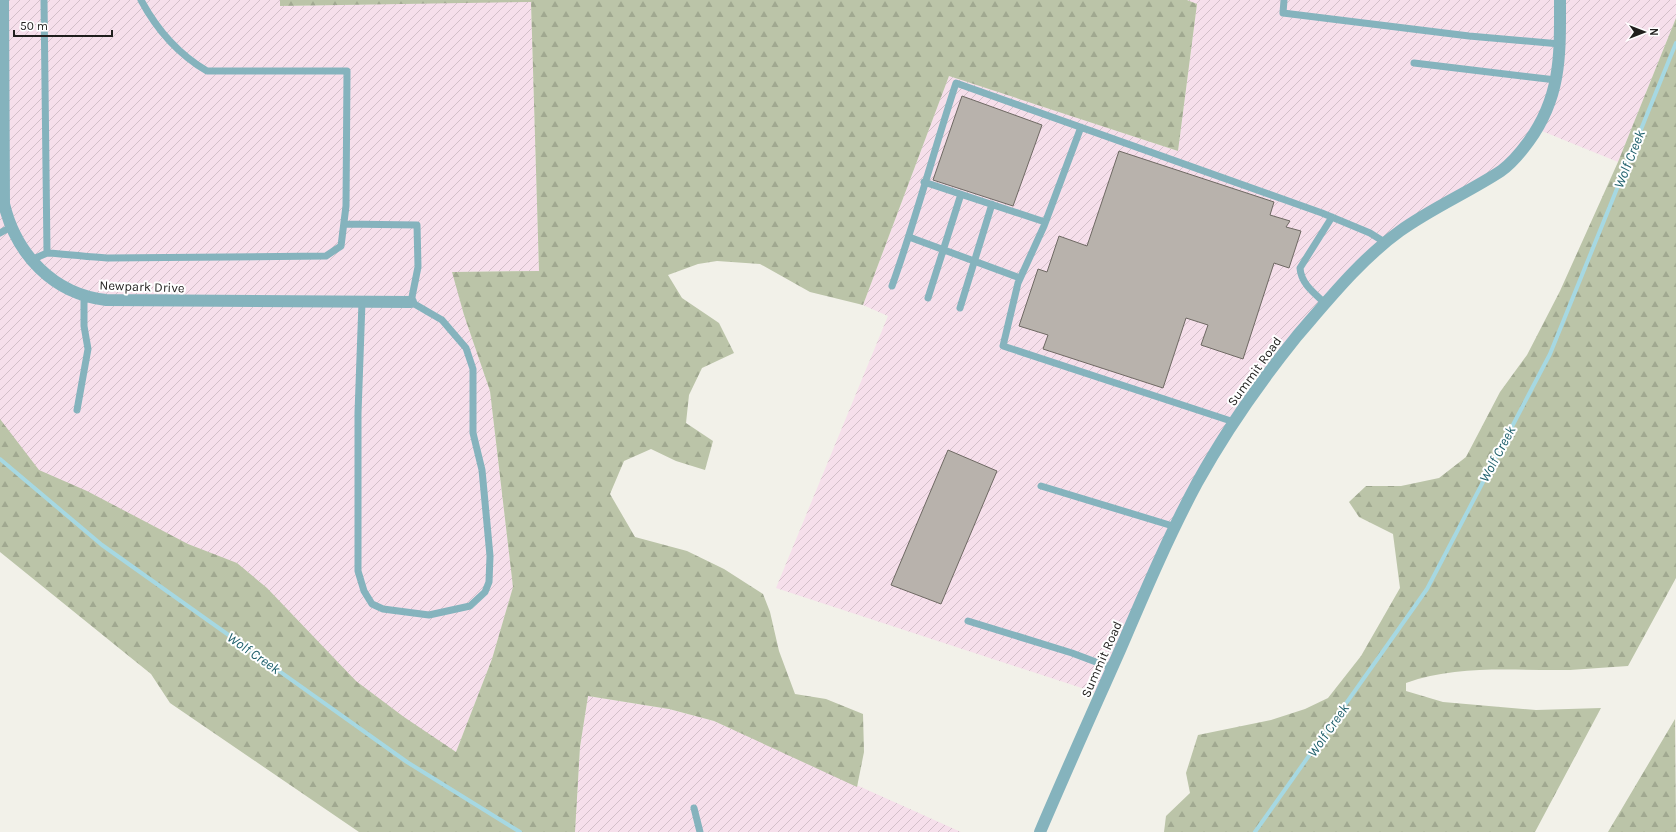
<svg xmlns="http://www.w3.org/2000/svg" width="1676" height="832" font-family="Karla,sans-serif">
	<defs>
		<pattern id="industrial-furrows" width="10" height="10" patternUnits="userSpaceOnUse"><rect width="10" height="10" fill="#f6dfeb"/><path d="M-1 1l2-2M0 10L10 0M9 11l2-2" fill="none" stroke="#d3bfc9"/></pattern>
		<pattern id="forest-firs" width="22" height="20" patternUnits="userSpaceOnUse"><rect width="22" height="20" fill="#bbc4a8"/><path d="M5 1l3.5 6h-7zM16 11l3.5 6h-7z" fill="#a0a890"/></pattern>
	</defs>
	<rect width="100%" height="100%" fill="#f2f1e9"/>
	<!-- industrial -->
	<path fill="url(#industrial-furrows)" d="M0,0H280V6L531,1L539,271L453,272L464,315L490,391L513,587L492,659L456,752L0,459Z
		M1187,0H1676V18L1618,162L1537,129L1511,162L1400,231L1341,286L1213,455L1100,694L776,588L888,316L863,305L949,76L1178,151L1197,4Z
		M588,696L669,709L714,721L961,832H575L580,747Z"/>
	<!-- forest -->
	<path fill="url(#forest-firs)" d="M280,0H1187L1197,4L1178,151L949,76L863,305L810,292L760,264L717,261L698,264L668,275L682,298L719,323L734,353L702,368L689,395L686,423L713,441L705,470L676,461L651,449L624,461L610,494L635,537L687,551L724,569L763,594L770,612L779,651L795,694L826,699L863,714L864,752L857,787L714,721L669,709L588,696L580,747L575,832H359L170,703L151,674L0,552V419L39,470L87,491L188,544L237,563L267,588L356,681L404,717L456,752L492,659L513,587L490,391L464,315L452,272L539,271L531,2L280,6Z
		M1676,18V578L1628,666C1608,667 1589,669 1570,670C1515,671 1459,664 1406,683V691L1443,702L1536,710L1601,708L1535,832H1164L1166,816L1190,793L1186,773L1198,735L1271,720L1305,709L1328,698L1361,656L1400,588L1393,534L1359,517L1349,502L1366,486H1401L1439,478L1466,457L1500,392L1527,355L1560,291L1618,162Z
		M1675,719L1676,832H1608Z"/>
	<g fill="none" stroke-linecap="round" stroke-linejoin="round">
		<!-- stream -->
		<path stroke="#a6d8e2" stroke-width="4" d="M0,459L102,545L407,762L520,832
			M1255,832L1427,589L1550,354L1676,43"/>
	</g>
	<!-- building -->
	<path fill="#b8b2ac" stroke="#6e6963" d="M962,96L1042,125L1013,206L933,180Z
		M1119,151L1274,202L1270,215L1290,221L1286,227L1301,231L1289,268L1274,263L1243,359L1201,345L1208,325L1186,318L1163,388L1043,349L1048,335L1019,326L1038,269L1047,272L1059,236L1087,246Z
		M948,450L997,471L941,604L891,585Z"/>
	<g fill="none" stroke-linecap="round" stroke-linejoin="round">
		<!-- service -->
		<path stroke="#85b3bd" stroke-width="7" d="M44,0L47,253C68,254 87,257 107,258L326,256L341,246L346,206L347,71H207C178,54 157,30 141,0
			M1284,0L1283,13L1469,36L1560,44
			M1414,63L1556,80
			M1081,127L1044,226L1018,283L1003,346L1234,422
			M924,182L1045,222
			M344,224L417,225L418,267L411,302L442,320L466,348L473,369V433L482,470L490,556L489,582L485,592L470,606L429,615L383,609L372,604L364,591L358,571V413L362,302
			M0,233L11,227
			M909,237L1020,278
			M31,260L47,253
			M892,286C916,219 934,150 956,83L1322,213L1370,233L1386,243
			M928,298L961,194
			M1326,304C1315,294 1301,284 1300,268L1332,217
			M960,308L992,204
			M77,410L88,349L84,326V296
			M1041,486L1176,527
			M968,621L1072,653L1112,668
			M694,808L700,832"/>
		<!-- minor -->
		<path stroke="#85b3bd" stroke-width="12" d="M3,0L4,204C16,254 53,294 106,300L411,302"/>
		<!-- tertiary -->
		<path stroke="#85b3bd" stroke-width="12" d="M1040,832C1066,771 1093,711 1120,650C1144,594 1168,537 1197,483C1225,432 1260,382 1297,336C1329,299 1361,259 1400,231C1432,208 1469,192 1501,171C1512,163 1521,152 1529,141C1562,95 1560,53 1560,0"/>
	</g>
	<g text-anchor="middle" stroke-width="4" stroke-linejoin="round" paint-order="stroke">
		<!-- street labels -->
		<g font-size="13" fill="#201f1d" stroke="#fff">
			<text transform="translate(142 286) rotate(2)" y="5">Newpark Drive</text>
			<text transform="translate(1254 371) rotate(-54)" y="5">Summit Road</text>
			<text transform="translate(1101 659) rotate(-66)" y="5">Summit Road</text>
		</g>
		<!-- water labels -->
		<g font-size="14" font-style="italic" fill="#20616d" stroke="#fff">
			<text transform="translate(1629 159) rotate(-68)" y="5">Wolf Creek</text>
			<text transform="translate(1497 454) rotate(-62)" y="5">Wolf Creek</text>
			<text transform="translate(254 653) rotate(35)" y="5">Wolf Creek</text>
			<text transform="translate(1328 730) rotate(-55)" y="5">Wolf Creek</text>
		</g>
	</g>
	<!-- north arrow -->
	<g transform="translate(1644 32) rotate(90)" stroke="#ffffff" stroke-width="3" paint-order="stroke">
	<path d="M0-3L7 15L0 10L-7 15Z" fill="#201f1d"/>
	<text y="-6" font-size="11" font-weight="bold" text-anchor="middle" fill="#201f1d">N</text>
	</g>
	<!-- scale -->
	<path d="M14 30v6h98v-6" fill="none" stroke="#201f1d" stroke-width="2"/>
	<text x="20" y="30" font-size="12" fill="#201f1d" stroke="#ffffff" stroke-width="3" paint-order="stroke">50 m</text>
</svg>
